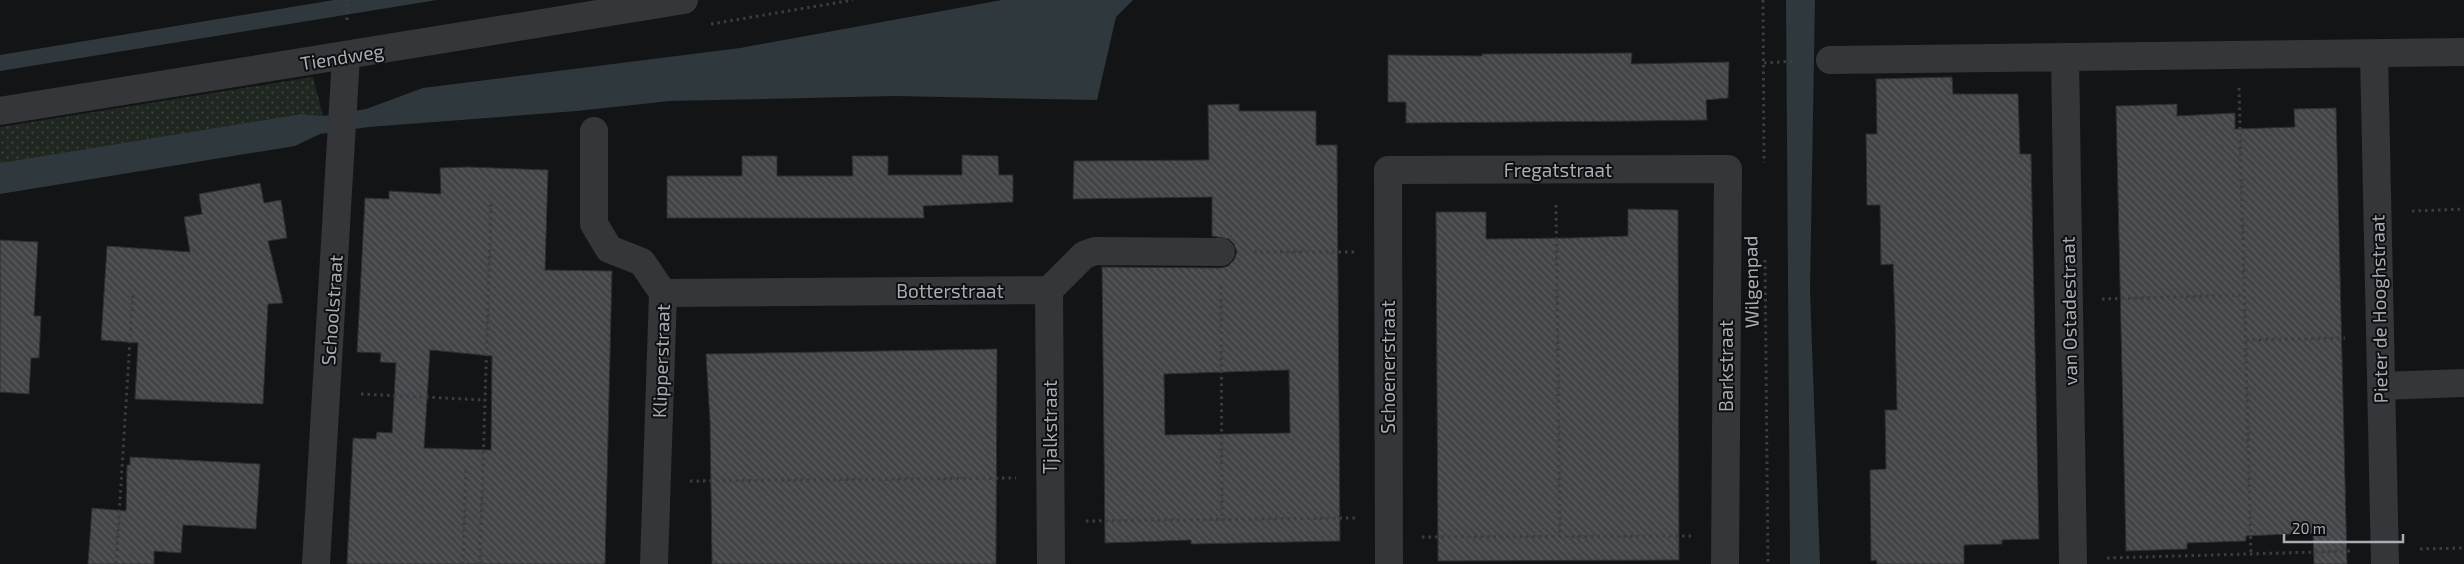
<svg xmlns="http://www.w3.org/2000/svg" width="2464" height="564" font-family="'Exo 2',sans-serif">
	<defs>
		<pattern id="grass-dots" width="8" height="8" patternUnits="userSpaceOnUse" patternTransform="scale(1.25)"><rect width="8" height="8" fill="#202720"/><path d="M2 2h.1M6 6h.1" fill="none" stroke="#3d443e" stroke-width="1.8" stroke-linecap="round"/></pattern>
		<pattern id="building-back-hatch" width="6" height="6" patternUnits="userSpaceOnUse" patternTransform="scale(1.25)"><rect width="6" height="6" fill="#434448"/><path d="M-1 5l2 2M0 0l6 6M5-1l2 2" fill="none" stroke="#5b5c60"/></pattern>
	</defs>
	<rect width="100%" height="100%" fill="#131415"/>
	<!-- grass -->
	<path fill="url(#grass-dots)" d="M313,77L323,116L301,114L0,163V127Z"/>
	<!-- water -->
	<path fill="#2e383d" d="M334,0H437L0,71V55Z
		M1002,0H1133L1116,17L1097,100L894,96L670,101L577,111L369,127L320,134L295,146L0,194V163L301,114L323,116L366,109L423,88L740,48Z
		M1786,0H1815L1810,291L1820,564H1790Z"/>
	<!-- building -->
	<path fill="url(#building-back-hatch)" stroke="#2e2e31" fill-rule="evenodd" d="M1632,53L1631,64L1729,62L1728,98L1706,100L1707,120L1639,121L1406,123V102H1388V55L1482,56V54Z
		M1952,77L1953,94H2018L2020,154H2031L2039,539L2002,540V544L1964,545V564H1877L1876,560L1871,561L1870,470L1886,469L1885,410H1897L1895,319L1893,264L1881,265L1880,205H1867L1866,134H1877L1876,79Z
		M1239,104V111H1316V145H1337L1340,541L1191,544V540L1105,543L1102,267L1221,268L1228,266L1234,260L1237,252L1234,244L1229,239L1212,236V197L1073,199L1074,161L1209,160L1208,105ZM1289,370L1290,433L1165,435L1164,374Z
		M2177,104V116L2235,113V129L2295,127L2294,109L2336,108L2347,564H2314L2313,533L2246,536V541L2187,543V549L2126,551L2116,106Z
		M962,155L998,156L999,175H1013V202L923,206L924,218H667V176H742V156H777V176H853L852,156H888V175H962Z
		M468,167L548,170L545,270L612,271L605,564H347L353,438L376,439L377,432L392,433L396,363L380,362L381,353L357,352L365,198L389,199V191L441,194L440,168ZM430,350L492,356L491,450L424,448Z
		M260,183L264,203L281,200L287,238L268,241L283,303L268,304L263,404L135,399L138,343L101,340L107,246L190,252L184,217L202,214L199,194Z
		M1628,209L1678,210L1679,560L1438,561L1436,212H1486V239L1571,238L1628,236Z
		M0,240L38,242L34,316H41L39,358H31L29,394L0,392Z
		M997,349L996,564H712L710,421L706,354Z
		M130,457L260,464L256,529L183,525L181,553L154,551V564H88L92,508L126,511L127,465H130Z"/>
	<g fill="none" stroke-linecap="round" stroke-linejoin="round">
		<!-- path -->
		<path stroke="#3b3d41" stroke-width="3" stroke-dasharray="2.5 4" stroke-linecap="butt" d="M1763,0L1764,163
			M347,20V0
			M711,24L853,0
			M1764,63L1796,61
			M2239,88L2251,554
			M1556,205L1560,537
			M2412,211L2464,209
			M1254,252H1355
			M1765,260L1768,564
			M1221,286L1222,520
			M2102,299L2245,295
			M2246,340L2345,338
			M361,394L485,400
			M690,481L1016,478
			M1086,521L1355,518
			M1422,537L1691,536
			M2420,549L2464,548
			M2107,558L2351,551
			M116,564L133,292
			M463,564L466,471
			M480,564L491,204"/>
		<!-- minor -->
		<path stroke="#35363a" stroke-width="28" d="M2374,54L2385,564
			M2065,57L2073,564
			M1830,60L2464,52
			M0,111L684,0
			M594,131V224L609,249L642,262L663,293L654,564
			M1049,290L1051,564
			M663,293L1049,290L1084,255L1095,251L1221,252
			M2381,386L2464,383
			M316,564L346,56
			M1389,564L1388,170L1728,169L1725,564"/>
	</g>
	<g text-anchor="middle" stroke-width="4" stroke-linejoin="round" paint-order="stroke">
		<!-- street labels -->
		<g font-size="19" fill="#a6adb4" stroke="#0e0f10">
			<text transform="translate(342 57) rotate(-9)" y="7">Tiendweg</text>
			<text x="1558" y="177">Fregatstraat</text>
			<text transform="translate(1751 282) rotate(-91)" y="7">Wilgenpad</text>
			<text x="950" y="298">Botterstraat</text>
			<text transform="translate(2379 309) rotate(-91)" y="7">Pieter de Hooghstraat</text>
			<text transform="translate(332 310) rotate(-86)" y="7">Schoolstraat</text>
			<text transform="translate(2069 311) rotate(-91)" y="7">van Ostadestraat</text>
			<text transform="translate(661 361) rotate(-88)" y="7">Klipperstraat</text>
			<text transform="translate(1726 366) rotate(-90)" y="7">Barkstraat</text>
			<text transform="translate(1388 367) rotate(-90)" y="7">Schoenerstraat</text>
			<text transform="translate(1050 427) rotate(-90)" y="7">Tjalkstraat</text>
		</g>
	</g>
	<!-- scale -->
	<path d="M2284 534v8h119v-8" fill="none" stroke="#a6adb4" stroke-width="2.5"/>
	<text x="2292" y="534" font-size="15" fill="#a6adb4" stroke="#0e0f10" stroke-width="4" paint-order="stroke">20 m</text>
</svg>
